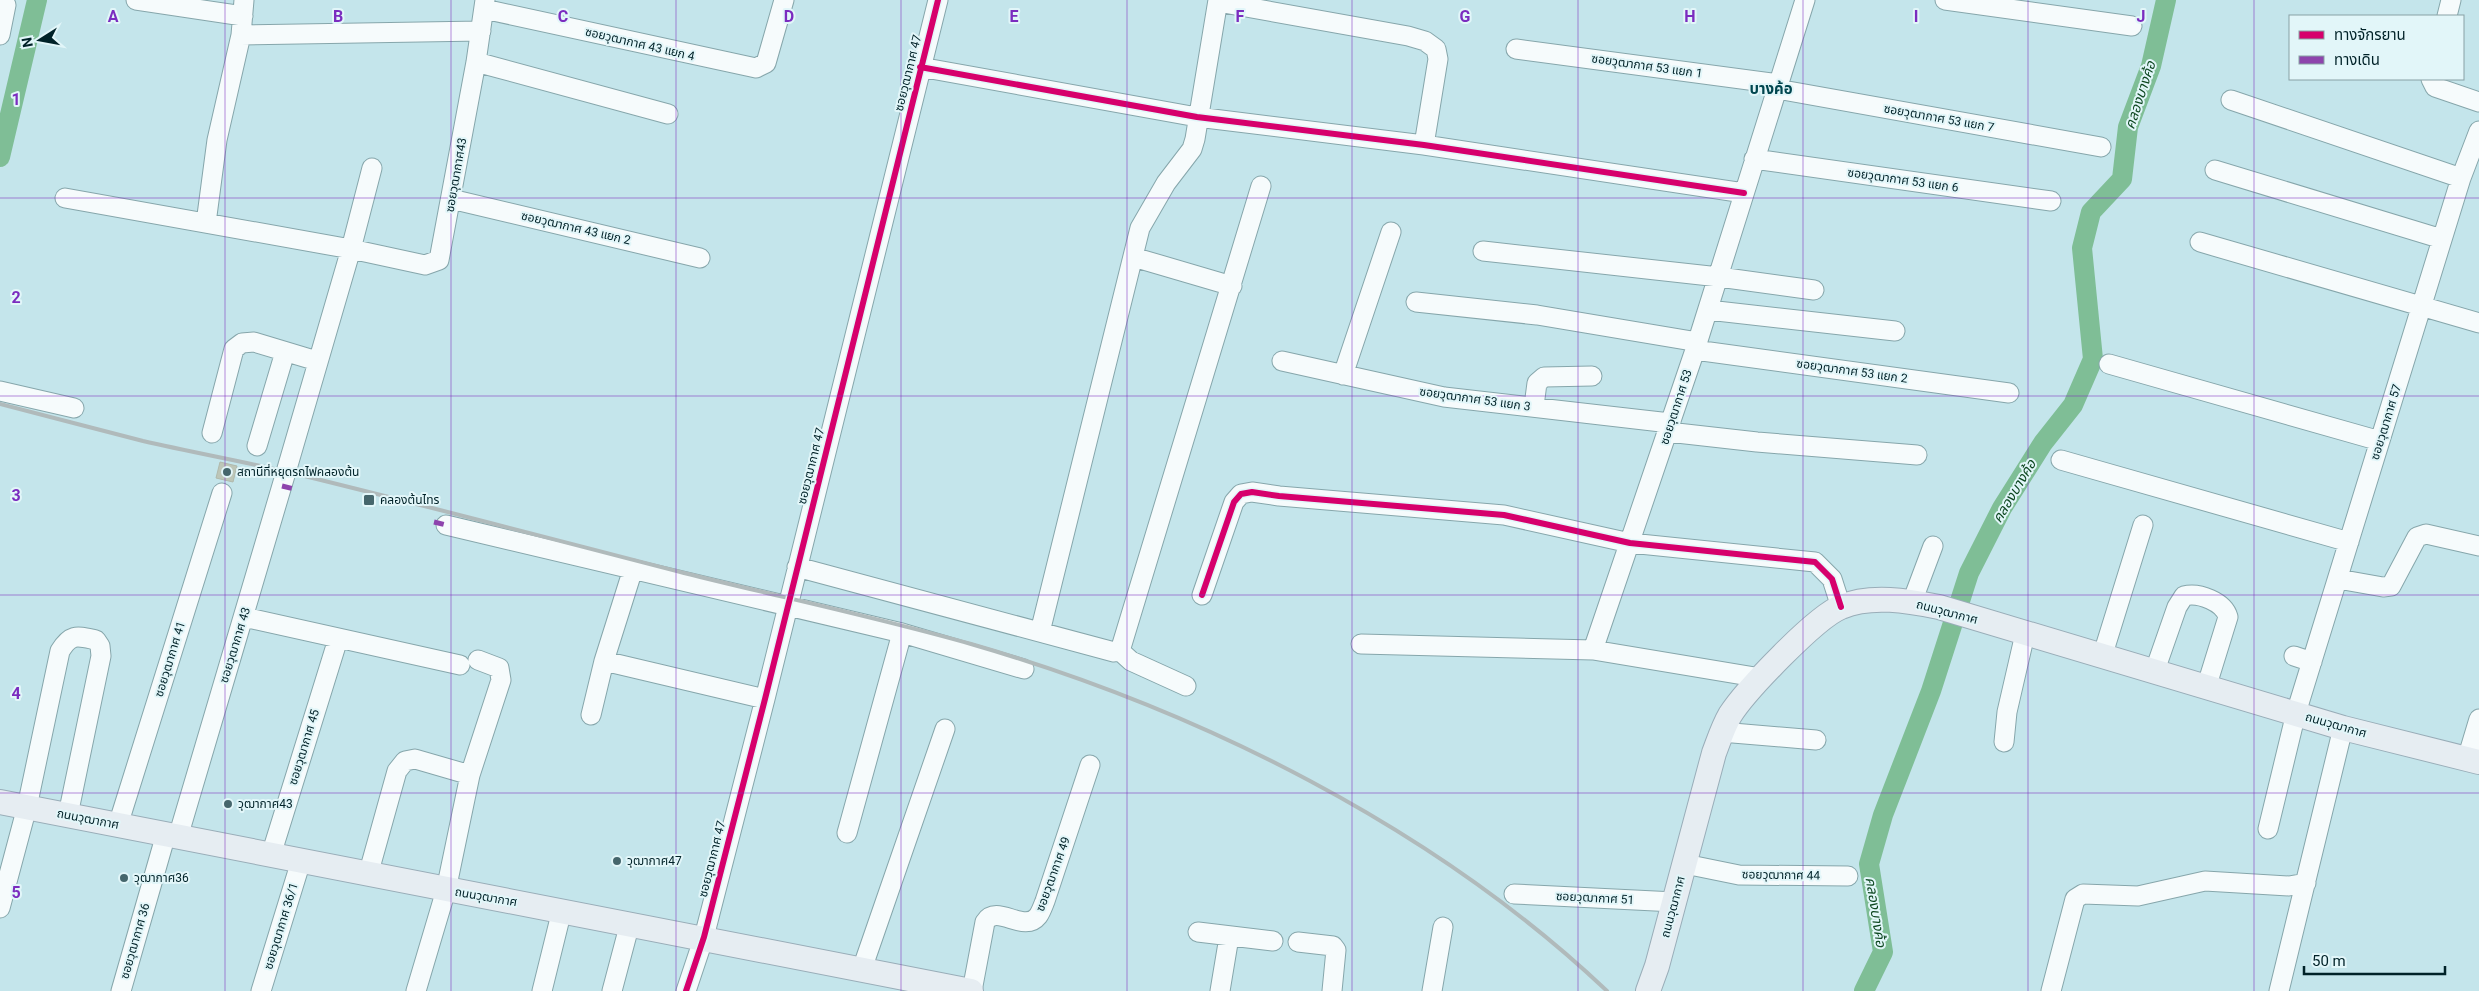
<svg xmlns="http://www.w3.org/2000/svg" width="2479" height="991" font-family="Roboto,'Noto Sans Thai',sans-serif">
	<rect width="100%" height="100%" fill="#c4e5eb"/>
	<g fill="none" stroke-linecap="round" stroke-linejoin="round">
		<!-- canal -->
		<path stroke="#7fbe96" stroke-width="20" d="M0,157L37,0
			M1864,991L1883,952L1869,864L1883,815L1931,691L1969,573L2002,508L2043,443L2073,405L2093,359L2082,248L2091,212L2122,179L2128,127L2151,66L2166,0"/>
	</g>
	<!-- building -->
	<path fill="#bdc6b8" stroke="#b0b9ac" d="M220,462L237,466L233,482L216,478Z"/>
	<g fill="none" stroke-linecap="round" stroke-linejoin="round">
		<!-- minor casing -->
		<g stroke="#86a6ab" stroke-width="21">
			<path id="minor" d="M136,0L243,16
				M1945,0L2132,26
				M1218,2L1408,36L1425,41L1436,49L1438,59L1424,145
				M484,9L756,68L766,63L784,0
				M2447,16L2451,0
				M0,35L6,5
				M241,35L481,31
				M1516,49L1779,84
				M476,62L668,114
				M920,67L1197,117L1424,145L1744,193
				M2431,79L2435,87L2479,102
				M1777,89L2101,147
				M2231,100L2461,178
				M1754,159L2051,201
				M2215,170L2442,239
				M65,198L351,249L425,265L439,260L476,62L485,0
				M451,199L700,258
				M206,223L217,140L241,35L244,0
				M2200,242L2479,323
				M1483,251L1719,277L1814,290
				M1133,257L1232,286
				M1416,302L1537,315L1698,342
				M1708,310L1895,331
				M1695,350L2009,393
				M1282,361L1444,397L1670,423
				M2109,364L2380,441
				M1343,375L1391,232
				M0,391L74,408
				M1534,406L1537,383L1544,377L1592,376
				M1668,432L1757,442L1917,455
				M212,433L234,349L242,343L254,342L317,361
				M257,446L285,352
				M2061,460L2349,542
				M446,525L902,633L1024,669
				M797,567L1114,652L1120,651L1131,661L1186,686
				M2338,579L2383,587L2391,586L2417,537L2426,534L2479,546
				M1202,595L1234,502L1241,494L1252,492L1279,496L1504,515L1630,543L1815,562L1832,579L1841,607
				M1912,602L1933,546
				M244,617L460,665
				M1040,632L1140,228L1166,183L1192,149L1195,139L1218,0
				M1361,644L1593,650L1761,678
				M1593,650L1695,350L1805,0
				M1120,651L1261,186
				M2294,656L2312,662
				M2102,657L2143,525
				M604,661L765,699
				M2154,673L2177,607L2184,596C2199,592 2224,602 2228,617L2206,688
				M591,715L604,661L633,569
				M1721,732L1816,740
				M2004,742L2007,712L2025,634
				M2467,759L2479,719
				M470,775L501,680L499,668L478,660
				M118,825L222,493
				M2268,829L2296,713L2461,178L2479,131
				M847,833L902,633
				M178,837L286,472L351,249L372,168
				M271,855L338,639
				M1685,864L1739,875L1848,876
				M368,875L397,771L405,761L415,759L470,775L446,890L416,991
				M1514,894L1675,902
				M0,908L27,807L60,651C71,633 77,636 96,640L100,646L101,656L68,815
				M1198,932L1273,941
				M1298,942L1333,946L1336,950L1332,991
				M862,969L945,729
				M121,991L166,834
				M261,991L301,861
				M542,991L562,910
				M612,991L630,923
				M686,991L704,937L765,699L938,0
				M972,991L985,922C997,903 1024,934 1038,916C1041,912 1043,906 1045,901L1090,765
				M1220,991L1229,937
				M1432,991L1443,927
				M2051,991L2075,899L2083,894L2138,896L2205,881L2289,886L2306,883
				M2279,991L2343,728"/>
		</g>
		<!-- major casing -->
		<g stroke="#99adb8" stroke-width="26">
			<path id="major" d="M0,802L971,991
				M1648,991L1657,966L1714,753C1719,740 1723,727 1730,715C1746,690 1816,617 1841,607C1871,594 1909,601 1939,607L2343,728L2479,762"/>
		</g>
		<!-- minor -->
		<use href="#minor" stroke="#f6fbfc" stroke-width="19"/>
		<!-- major -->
		<use href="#major" stroke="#e6edf2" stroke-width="24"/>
		<!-- rail -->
		<path stroke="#b0babb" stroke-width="4" d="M0,404C48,416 95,429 143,441C191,452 240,461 288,472C420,504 552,539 684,573C780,597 876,617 971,644C1199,710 1434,827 1607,991"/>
		<!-- quiet -->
		<path stroke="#8e44ad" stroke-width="5" stroke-dasharray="10 5" stroke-linecap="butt" d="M282,486L294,489
			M434,522L446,525"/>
		<!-- cycleway casing -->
		<g stroke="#e2f6f9" stroke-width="9">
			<path id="cycleway" d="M920,67L1197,117L1424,145L1744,193
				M1202,595L1234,502L1241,494L1252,492L1279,496L1504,515L1630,543L1815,562L1832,579L1841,607
				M686,991L704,937L765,699L938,0"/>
		</g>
		<!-- cycleway -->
		<use href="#cycleway" stroke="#d6006c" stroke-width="6"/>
	</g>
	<!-- grid -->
	<path fill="none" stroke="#7b2cbf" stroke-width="1" stroke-opacity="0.55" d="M225,0V991M451,0V991M676,0V991M901,0V991M1127,0V991M1352,0V991M1578,0V991M1803,0V991M2028,0V991M2254,0V991M0,198H2479M0,396H2479M0,595H2479M0,793H2479"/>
	<!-- markers -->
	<g fill="#45666c" stroke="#e2f6f9" stroke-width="2">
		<circle cx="227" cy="472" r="5"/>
		<rect x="363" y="494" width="12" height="12" rx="2.5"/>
		<circle cx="228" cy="804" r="5"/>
		<circle cx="617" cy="861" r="5"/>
		<circle cx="124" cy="878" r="5"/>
	</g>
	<g text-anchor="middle" stroke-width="4" stroke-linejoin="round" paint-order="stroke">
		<!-- street labels -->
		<g font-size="12" fill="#002228" stroke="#e2f6f9">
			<text transform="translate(640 44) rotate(13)" y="4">ซอยวุฒากาศ 43 แยก 4</text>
			<text transform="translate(1647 66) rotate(8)" y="4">ซอยวุฒากาศ 53 แยก 1</text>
			<text transform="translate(908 73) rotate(-76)" y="4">ซอยวุฒากาศ 47</text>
			<text transform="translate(1939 118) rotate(10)" y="4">ซอยวุฒากาศ 53 แยก 7</text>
			<text transform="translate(456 175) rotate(-80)" y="4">ซอยวุฒากาศ43</text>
			<text transform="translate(1903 180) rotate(8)" y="4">ซอยวุฒากาศ 53 แยก 6</text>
			<text transform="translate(576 228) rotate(13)" y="4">ซอยวุฒากาศ 43 แยก 2</text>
			<text transform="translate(1852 371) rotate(8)" y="4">ซอยวุฒากาศ 53 แยก 2</text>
			<text transform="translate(1475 399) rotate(8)" y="4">ซอยวุฒากาศ 53 แยก 3</text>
			<text transform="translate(1676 407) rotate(-72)" y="4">ซอยวุฒากาศ 53</text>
			<text transform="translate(2386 422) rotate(-73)" y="4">ซอยวุฒากาศ 57</text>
			<text transform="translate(811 466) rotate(-76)" y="4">ซอยวุฒากาศ 47</text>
			<text transform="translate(1947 612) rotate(15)" y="4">ถนนวุฒากาศ</text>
			<text transform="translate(235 645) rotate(-73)" y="4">ซอยวุฒากาศ 43</text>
			<text transform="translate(170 659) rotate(-73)" y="4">ซอยวุฒากาศ 41</text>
			<text transform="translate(2336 725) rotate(16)" y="4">ถนนวุฒากาศ</text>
			<text transform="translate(304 747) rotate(-73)" y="4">ซอยวุฒากาศ 45</text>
			<text transform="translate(88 819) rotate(11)" y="4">ถนนวุฒากาศ</text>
			<text transform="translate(712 859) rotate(-76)" y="4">ซอยวุฒากาศ 47</text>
			<text transform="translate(1053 874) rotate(-70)" y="4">ซอยวุฒากาศ 49</text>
			<text transform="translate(1781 875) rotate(1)" y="4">ซอยวุฒากาศ 44</text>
			<text transform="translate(486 897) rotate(10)" y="4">ถนนวุฒากาศ</text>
			<text transform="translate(1595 898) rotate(3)" y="4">ซอยวุฒากาศ 51</text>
			<text transform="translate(1673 907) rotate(-75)" y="4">ถนนวุฒากาศ</text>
			<text transform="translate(281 926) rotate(-73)" y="4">ซอยวุฒากาศ 36/1</text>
			<text transform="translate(135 941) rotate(-74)" y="4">ซอยวุฒากาศ 36</text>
		</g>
		<!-- poi labels -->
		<g font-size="12" fill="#002228" stroke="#e2f6f9" text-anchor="start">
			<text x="237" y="476">สถานีที่หยุดรถไฟคลองต้น</text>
			<text x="380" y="504">คลองต้นไทร</text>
			<text x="238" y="808">วุฒากาศ43</text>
			<text x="627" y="865">วุฒากาศ47</text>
			<text x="134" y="882">วุฒากาศ36</text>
		</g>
		<!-- water labels -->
		<g font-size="14" font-style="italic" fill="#0d4720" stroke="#e2f6f9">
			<text transform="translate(2140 95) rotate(-72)" y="5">คลองบางค้อ</text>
			<text transform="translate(2014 491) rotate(-59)" y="5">คลองบางค้อ</text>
			<text transform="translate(1876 912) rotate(81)" y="5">คลองบางค้อ</text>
		</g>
		<!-- quarter labels -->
		<g font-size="15" font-weight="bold" fill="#00464f" stroke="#e2f6f9">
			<text x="1771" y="94">บางค้อ</text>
		</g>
	</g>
	<g font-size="16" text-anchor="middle" font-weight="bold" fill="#7b2cbf" stroke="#e2f6f9" stroke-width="4" stroke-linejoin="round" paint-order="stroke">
		<text x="113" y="22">A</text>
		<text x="338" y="22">B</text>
		<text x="563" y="22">C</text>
		<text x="789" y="22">D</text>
		<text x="1014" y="22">E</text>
		<text x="1240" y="22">F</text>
		<text x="1465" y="22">G</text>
		<text x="1690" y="22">H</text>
		<text x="1916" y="22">I</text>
		<text x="2141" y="22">J</text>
		<text x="16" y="105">1</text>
		<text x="16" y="303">2</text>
		<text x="16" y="501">3</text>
		<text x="16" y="699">4</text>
		<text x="16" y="898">5</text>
	</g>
	<!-- legend -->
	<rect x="2289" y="15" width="175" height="65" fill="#e2f6f9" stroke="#88a1a5"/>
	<rect x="2299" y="31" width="25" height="8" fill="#d6006c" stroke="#88a1a5"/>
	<text x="2334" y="40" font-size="15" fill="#002228">ทางจักรยาน</text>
	<rect x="2299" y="56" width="25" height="8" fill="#8e44ad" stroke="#88a1a5"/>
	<text x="2334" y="65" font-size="15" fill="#002228">ทางเดิน</text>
	<!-- north arrow -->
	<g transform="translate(40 40) rotate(259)" stroke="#e2f6f9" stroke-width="4" paint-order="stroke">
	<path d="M0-4L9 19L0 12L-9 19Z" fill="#002228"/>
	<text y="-8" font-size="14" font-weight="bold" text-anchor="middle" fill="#002228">N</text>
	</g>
	<!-- scale -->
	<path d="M2304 966v8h141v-8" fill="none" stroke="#002228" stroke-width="2.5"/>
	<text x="2312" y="966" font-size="15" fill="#002228" stroke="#e2f6f9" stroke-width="4" paint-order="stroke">50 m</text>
</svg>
